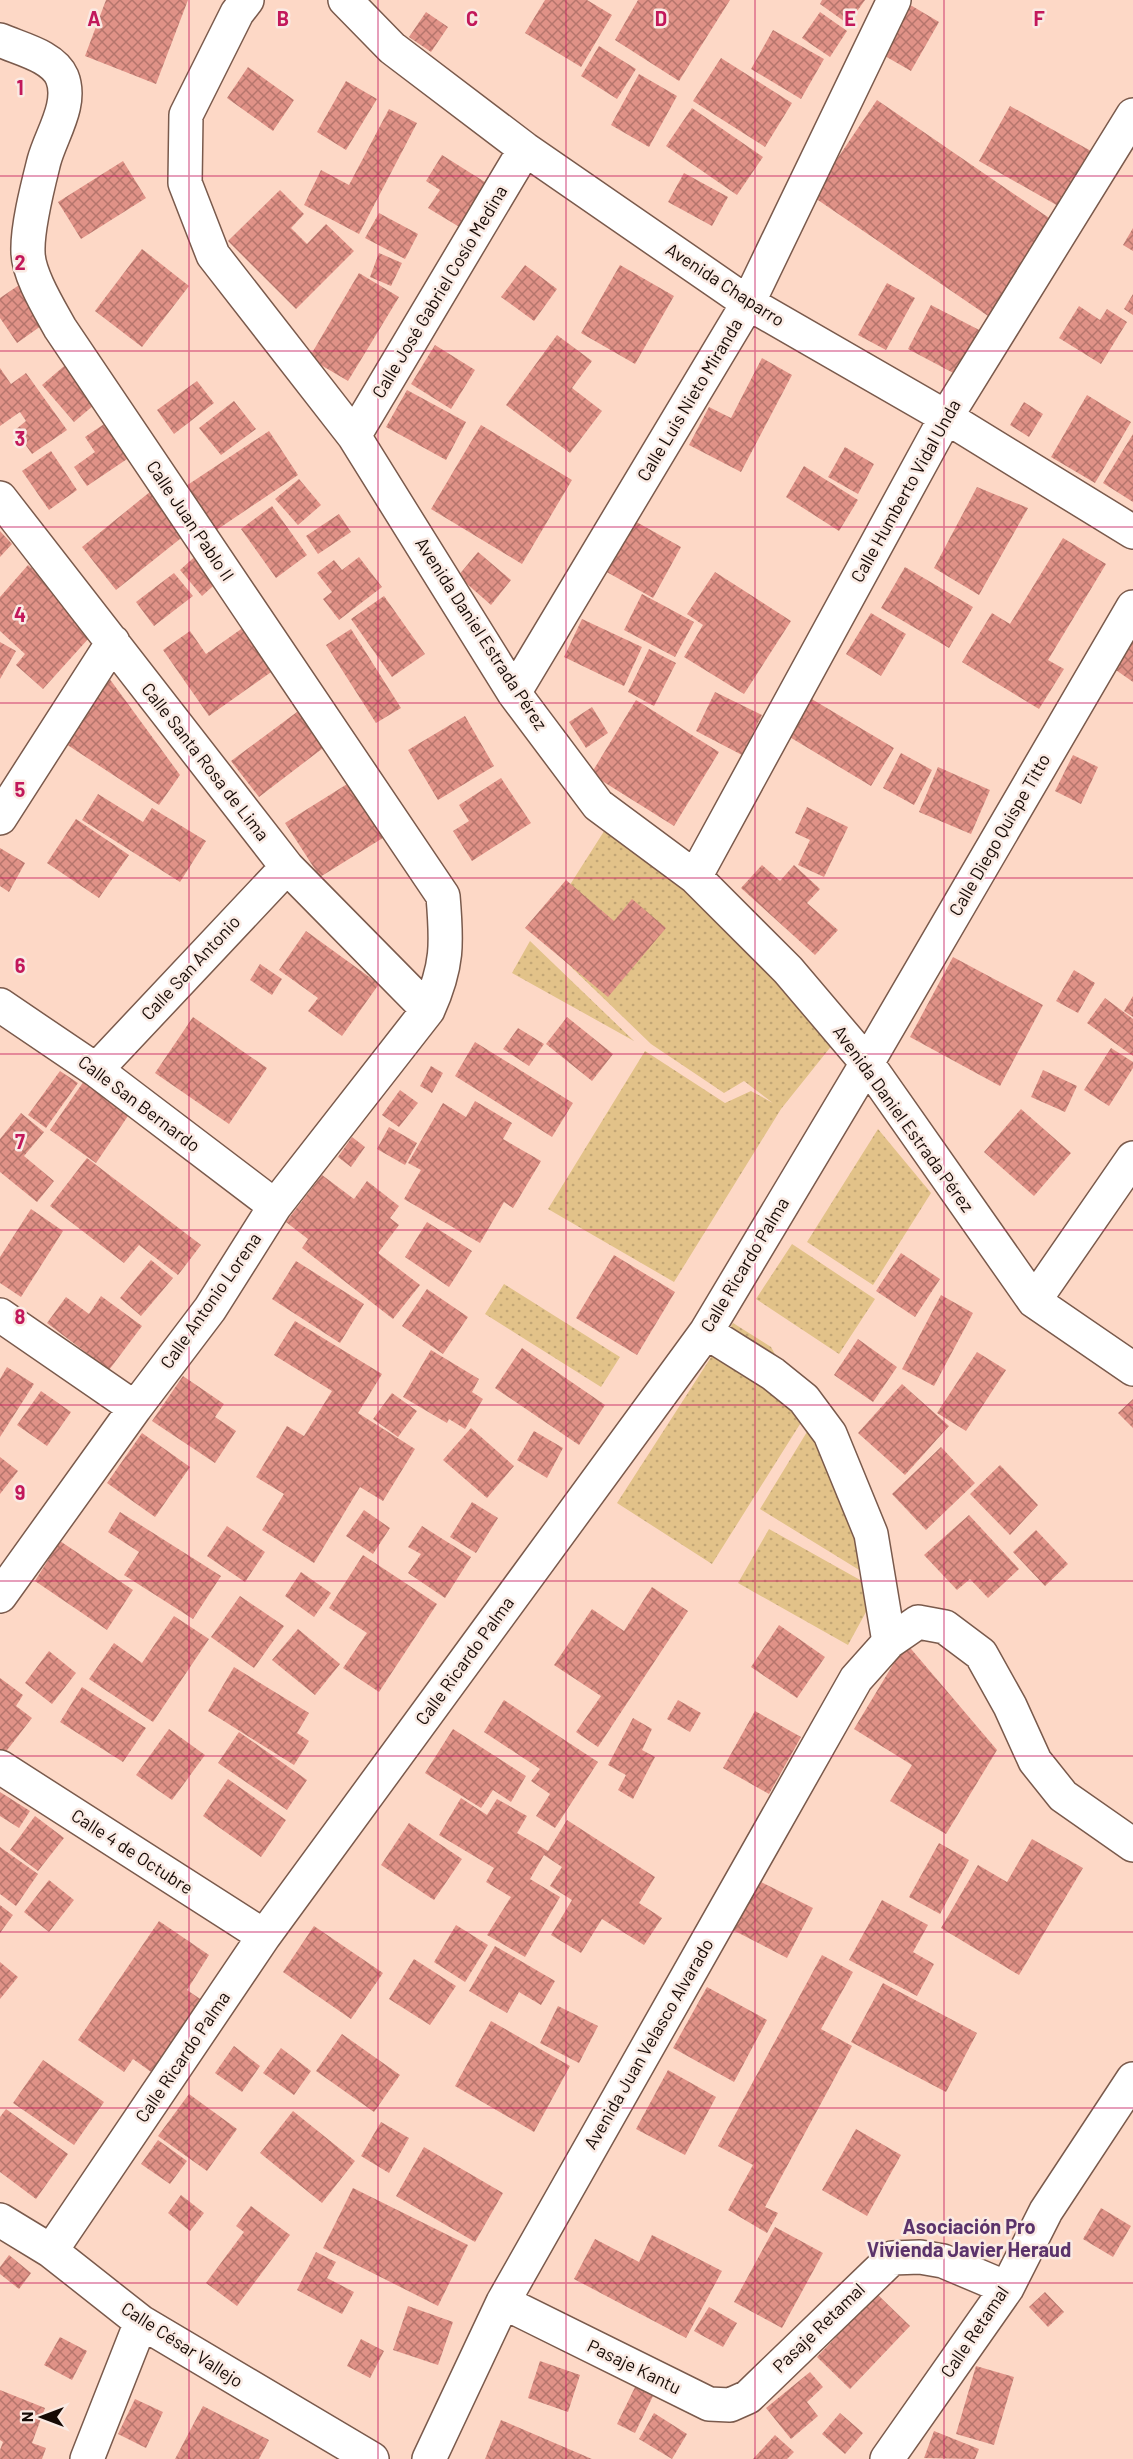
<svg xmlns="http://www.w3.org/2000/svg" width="1133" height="2459" font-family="Barlow,sans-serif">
	<defs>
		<pattern id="grass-dots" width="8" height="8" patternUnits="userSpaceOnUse" patternTransform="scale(1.5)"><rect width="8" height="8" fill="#e2c289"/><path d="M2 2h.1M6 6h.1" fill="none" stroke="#c1a575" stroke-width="1.8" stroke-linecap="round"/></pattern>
		<pattern id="building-cross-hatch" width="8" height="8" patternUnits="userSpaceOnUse" patternTransform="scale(1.5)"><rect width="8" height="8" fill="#e09287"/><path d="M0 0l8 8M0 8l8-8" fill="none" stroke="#b5756c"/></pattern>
	</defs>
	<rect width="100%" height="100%" fill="#fdd8c6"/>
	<!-- grass -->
	<path fill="url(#grass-dots)" d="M608,825L763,935L833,1044L781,1109L674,1282L548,1209L645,1051L725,1103L751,1091L773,1103L744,1081L724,1093L651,1044L538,935Z
		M530,941L634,1041L512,973Z
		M878,1129L931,1193L873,1285L807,1242Z
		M792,1244L875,1299L839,1354L756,1299Z
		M504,1284L620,1357L601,1387L485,1314Z
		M733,1323L771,1347L807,1413L712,1564L617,1503Z
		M813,1422L882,1584L760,1509Z
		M769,1529L878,1590L848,1645L738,1583Z"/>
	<!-- building -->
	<path fill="url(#building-cross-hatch)" d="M106,0H188L156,84L85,56Z
		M545,0H587L612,15L581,67L525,33Z
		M638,0H730L679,81L615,40Z
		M822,0H865L848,24L820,4Z
		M907,3L939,22L911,71L878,52Z
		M426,12L448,27L431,52L409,37Z
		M820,12L847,31L830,57L802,38Z
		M773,30L824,59L801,99L751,69Z
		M599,46L636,69L617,99L581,76Z
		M721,58L792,103L765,147L693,101Z
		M248,67L294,100L273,131L227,98Z
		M639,74L677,96L649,147L611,125Z
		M346,81L377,99L346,150L317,132Z
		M877,100L1055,222L991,318L812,196Z
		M1010,106L1091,151L1060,207L979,161Z
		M692,108L763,157L737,195L666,146Z
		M389,109L417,123L359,234L304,205L321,170L349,185Z
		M442,155L488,184L461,228L428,208L440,190L426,181Z
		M123,161L146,198L81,239L58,202Z
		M684,173L728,197L712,226L668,202Z
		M280,190L304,214L291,228L307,244L326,224L354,251L296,309L228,241Z
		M379,213L418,234L405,259L365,238Z
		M1133,228V251L1123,245Z
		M142,249L189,286L142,347L95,311Z
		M379,253L402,263L391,286L370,277Z
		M525,265L557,289L534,321L501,297Z
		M620,265L674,296L635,364L581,333Z
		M359,273L399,297L348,381L309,358Z
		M22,283L48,321L17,343L0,318V298Z
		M887,283L915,298L886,350L858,335Z
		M1133,294V315L1124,309Z
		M931,305L983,332L959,376L908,349Z
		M1079,306L1100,320L1107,309L1127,322L1101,364L1059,338Z
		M557,335L592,361L572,388L602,411L570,453L506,405Z
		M435,345L475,370L451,409L411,384Z
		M762,358L792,375L741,472L689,445L709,407L731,418Z
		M70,361L101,399L74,422L42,385Z
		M0,368L11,384L26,373L67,430L32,454L15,430L26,421L20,412L0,426Z
		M197,381L214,403L174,434L157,410Z
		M407,390L466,422L446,460L386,427Z
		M1087,395L1131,422L1095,483L1051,457Z
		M234,401L256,429L221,455L199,428Z
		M1024,402L1043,414L1029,437L1010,425Z
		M116,416L139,451L87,486L74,467L95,452L85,437Z
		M481,425L572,480L522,564L431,509Z
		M269,431L298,475L215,531L186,486Z
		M1133,434V502L1103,483Z
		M845,447L874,464L858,494L828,477Z
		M51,451L77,490L49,510L22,471Z
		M804,466L858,500L839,531L786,497Z
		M299,479L321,505L298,525L275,499Z
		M156,487L190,531L116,590L82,547Z
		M977,487L1028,508L979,595L934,568Z
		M272,506L307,555L276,578L241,529Z
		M339,514L351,532L318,554L306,536Z
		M624,515L681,547L653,598L596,566Z
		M0,531L12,544L0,557Z
		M1063,538L1106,564L1048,660L1064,669L1039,709L962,662L992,613L1010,624Z
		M200,552L222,578L202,596L180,570Z
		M478,552L511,580L491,605L458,576Z
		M359,557L382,587L339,620L323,599L332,592L317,573L334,560L342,570Z
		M28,565L98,628L43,689L16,665L25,654L0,631V597Z
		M905,567L973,607L949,648L881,608Z
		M715,572L791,621L744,694L684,657L703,625L687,614Z
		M174,573L193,596L154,626L136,602Z
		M642,594L694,622L675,657L624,630Z
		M384,596L425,654L392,677L351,619Z
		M871,613L906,634L881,676L846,654Z
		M582,619L642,647L624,686L564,657Z
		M251,622L281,665L209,716L163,650L190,631L206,654Z
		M351,629L401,708L376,723L326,645Z
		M1133,640V682L1113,668Z
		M0,642L16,651L0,679Z
		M649,649L676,663L654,706L628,692Z
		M109,678L180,775L159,805L66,744Z
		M715,692L762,715L742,755L696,731Z
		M810,698L894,748L871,786L788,736Z
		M636,700L719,752L674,826L591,774Z
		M592,707L608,733L586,748L569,722Z
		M301,709L327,745L259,797L231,761Z
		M465,716L494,766L438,800L408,750Z
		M901,753L932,770L914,805L883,788Z
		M1073,755L1098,767L1081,804L1055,791Z
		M938,767L990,790L971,834L919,812Z
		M501,778L531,823L472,861L453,831L469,821L459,805Z
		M352,781L386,836L320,877L285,823Z
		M98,794L143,822L152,808L206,841L180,882L82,820Z
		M807,807L848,827L824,877L798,865L810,840L795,833Z
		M76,819L129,855L99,898L47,863Z
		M0,848L25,863L9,892L0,886Z
		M762,865L780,881L794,865L820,889L807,903L838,930L815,955L741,888Z
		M566,880L614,921L632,899L666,928L608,997L525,928Z
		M306,931L379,984L342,1036L308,1011L318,998L279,970Z
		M953,957L1043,1005L1000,1086L910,1037Z
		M260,964L282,979L272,995L250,980Z
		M1074,970L1095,983L1078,1013L1056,1001Z
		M1133,996V1017L1124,1011Z
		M1105,998L1133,1019V1056L1087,1023Z
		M193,1017L267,1068L229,1124L155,1073Z
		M567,1017L613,1054L592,1081L546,1044Z
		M518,1028L544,1044L529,1066L503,1049Z
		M475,1042L573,1103L552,1137L455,1076Z
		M1111,1048L1133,1062V1068L1109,1106L1084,1090Z
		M431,1066L443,1073L432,1093L420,1086Z
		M1043,1070L1077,1086L1065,1112L1031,1097Z
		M60,1071L78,1083L46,1128L28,1115Z
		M84,1081L130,1113L96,1163L50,1130Z
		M400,1090L418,1103L399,1127L382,1115Z
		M475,1101L512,1123L503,1139L541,1161L513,1208L504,1202L480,1243L404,1199L421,1170L408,1163L443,1103L466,1117Z
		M1021,1109L1071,1153L1034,1196L984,1152Z
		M21,1113L44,1132L24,1156L54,1181L37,1202L0,1172V1139Z
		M389,1127L417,1143L405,1165L377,1149Z
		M352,1137L365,1147L351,1167L338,1157Z
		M87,1158L201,1245L178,1275L139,1245L124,1263L50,1206Z
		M322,1175L354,1199L367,1181L399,1206L390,1218L399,1225L378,1253L420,1285L393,1319L302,1248L308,1239L286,1222Z
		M31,1209L63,1231L21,1297L0,1283V1257Z
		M427,1222L472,1251L449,1287L405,1257Z
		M901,1253L940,1279L915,1317L876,1291Z
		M614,1255L675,1292L637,1355L576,1318Z
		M151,1260L173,1278L141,1316L120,1298Z
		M296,1261L364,1304L340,1343L272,1299Z
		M427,1289L468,1317L443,1354L402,1326Z
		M941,1295L973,1313L934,1386L902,1369Z
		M101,1296L142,1326L109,1370L47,1323L66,1297L89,1314Z
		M295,1321L382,1374L358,1413L415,1449L383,1501L360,1487L314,1563L262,1530L284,1494L256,1477L287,1426L304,1436L332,1391L274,1355Z
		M858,1339L897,1367L873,1402L834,1375Z
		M522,1348L605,1405L579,1445L495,1388Z
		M431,1350L479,1379L472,1392L483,1399L465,1429L449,1419L447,1423L403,1397Z
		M977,1352L1006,1370L966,1431L937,1413Z
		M7,1367L34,1384L0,1437V1379Z
		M183,1376L224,1404L215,1417L236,1431L215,1463L152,1421Z
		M902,1384L949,1426L905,1475L858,1433Z
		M41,1391L71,1412L47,1446L17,1425Z
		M392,1393L417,1411L398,1437L373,1419Z
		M1133,1399V1428L1118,1413Z
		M471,1428L514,1466L487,1498L443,1460Z
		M534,1431L563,1448L547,1478L517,1460Z
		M142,1433L190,1467L155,1517L107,1483Z
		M941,1447L975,1483L926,1530L892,1494Z
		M0,1457L18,1471L0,1494Z
		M1000,1465L1038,1505L1010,1535L970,1494Z
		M472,1502L498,1518L476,1553L450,1537Z
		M364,1510L390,1528L373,1554L346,1536Z
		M120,1512L221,1576L193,1619L124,1575L139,1552L108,1532Z
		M969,1515L1019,1569L988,1598L970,1579L957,1590L924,1555Z
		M227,1526L265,1552L245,1582L207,1556Z
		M422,1526L471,1557L445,1598L408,1573L421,1554L408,1547Z
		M1036,1530L1068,1564L1045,1586L1013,1552Z
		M60,1541L133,1590L107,1630L35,1581Z
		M363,1555L437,1604L379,1692L343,1668L367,1633L329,1608Z
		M301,1572L331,1593L314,1617L285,1596Z
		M652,1587L688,1611L598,1747L576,1732L601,1696L554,1665L592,1609L624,1631Z
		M240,1596L284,1626L254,1668L211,1637Z
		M174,1616L209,1639L153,1722L89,1679L114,1643L142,1663Z
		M779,1625L825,1657L797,1698L751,1667Z
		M298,1629L340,1664L315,1695L272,1660Z
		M906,1643L997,1750L946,1834L890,1801L912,1765L854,1729Z
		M49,1651L76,1673L52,1704L25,1683Z
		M234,1667L309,1713L297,1733L309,1741L294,1765L208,1711Z
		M0,1678L23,1695L16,1706L32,1718L4,1754L0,1751Z
		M82,1687L146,1728L123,1762L60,1722Z
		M504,1700L598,1762L555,1828L536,1816L550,1794L531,1781L540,1769L484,1732Z
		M678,1700L701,1713L690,1732L667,1719Z
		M755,1711L801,1737L769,1794L723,1768Z
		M633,1718L652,1729L642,1750L655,1757L633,1799L618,1790L626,1775L608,1765Z
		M169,1729L205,1755L172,1800L136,1775Z
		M453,1729L526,1776L511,1802L493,1790L481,1808L425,1773Z
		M239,1732L307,1780L287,1810L218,1763Z
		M228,1779L286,1820L261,1857L203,1816Z
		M0,1792L30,1811L19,1828L0,1816Z
		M461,1798L487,1815L497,1799L527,1816L517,1833L548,1851L567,1820L655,1877L639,1903L662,1918L644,1945L602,1919L581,1953L551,1935L572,1900L550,1886L562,1867L544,1855L530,1879L560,1897L525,1957L487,1935L511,1897L486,1882L494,1868L439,1835Z
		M35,1816L64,1838L38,1871L10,1850Z
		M409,1823L462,1859L434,1900L381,1865Z
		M1032,1839L1083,1868L1019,1975L941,1928L978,1865L1007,1882Z
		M939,1843L969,1860L940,1914L909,1897Z
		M0,1847L38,1874L16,1906L0,1894Z
		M49,1880L74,1900L49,1932L24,1912Z
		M757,1880L813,1908L787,1958L731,1929Z
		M882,1900L928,1925L913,1952L934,1964L917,1996L849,1960Z
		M0,1905L13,1915L0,1933Z
		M159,1921L209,1955L187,1990L212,2007L161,2079L133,2059L124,2072L78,2040Z
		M456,1925L488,1945L465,1982L434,1962Z
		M314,1926L383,1973L351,2019L283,1972Z
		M495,1946L555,1981L541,2005L519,1992L507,2013L469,1991Z
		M822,1955L853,1972L821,2029L852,2046L765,2207L778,2213L767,2233L728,2210L753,2165L718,2146Z
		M414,1959L456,1986L430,2025L389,1999Z
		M0,1962L18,1977L0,1999Z
		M883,1983L977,2033L946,2092L851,2042Z
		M707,1987L767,2020L734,2082L673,2048Z
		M558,2006L598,2026L579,2063L540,2043Z
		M491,2021L570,2066L534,2132L455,2086Z
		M342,2034L400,2075L374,2112L316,2071Z
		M234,2046L260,2066L242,2092L215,2073Z
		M281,2048L311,2071L294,2095L263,2073Z
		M43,2060L104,2102L74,2145L13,2103Z
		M668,2070L716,2097L685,2155L636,2129Z
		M189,2094L237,2129L207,2171L158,2136Z
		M6,2109L68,2154L36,2199L0,2172V2117Z
		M293,2111L355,2161L322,2203L260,2153Z
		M381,2122L409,2138L389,2173L361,2156Z
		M856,2129L901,2155L867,2216L822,2190Z
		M158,2140L187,2161L170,2184L141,2164Z
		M424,2147L503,2193L475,2242L396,2196Z
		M353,2188L468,2245L438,2306L323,2248Z
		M181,2195L204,2213L190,2231L168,2213Z
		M251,2206L290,2235L237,2306L206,2283L244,2232L236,2226Z
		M1101,2208L1131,2226L1113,2257L1083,2239Z
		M775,2227L823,2253L782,2328L734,2302Z
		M652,2235L722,2271L686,2338L574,2279L595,2239L639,2262Z
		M316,2252L336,2262L327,2278L354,2292L342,2314L297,2290Z
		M9,2255L31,2273L19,2289L0,2274V2267Z
		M1045,2292L1064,2312L1048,2327L1029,2307Z
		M877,2294L910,2326L850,2389L817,2357Z
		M408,2306L453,2322L438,2365L393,2350Z
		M709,2307L737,2323L723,2347L694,2331Z
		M60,2337L87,2351L72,2380L44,2365Z
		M361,2339L384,2351L370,2378L347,2366Z
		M540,2361L580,2375L568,2412L528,2398Z
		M976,2366L1014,2377L994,2445L956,2434Z
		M810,2372L823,2387L807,2402L818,2416L791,2439L766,2408Z
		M637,2383L655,2392L635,2433L617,2424Z
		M0,2390L45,2408L32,2443L46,2448L42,2459H0V2450L3,2442L0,2440Z
		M135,2399L163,2412L146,2448L118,2434Z
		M203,2406L269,2440L259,2459H175Z
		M654,2413L687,2434L672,2459L639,2439Z
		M840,2413L863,2433L845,2454L822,2434Z
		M501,2420L592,2459H485Z
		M934,2431L979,2449L975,2459L924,2458Z
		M775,2435L794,2452L787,2459H753Z"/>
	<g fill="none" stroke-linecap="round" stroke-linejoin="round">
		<!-- minor casing -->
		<g stroke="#7a5a4c" stroke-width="36">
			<path id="minor" d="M247,0L237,13L186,115L185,183L213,255L354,436L514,693L598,805L695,877L788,970L867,1063L1034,1301L1133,1369
				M345,0L392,48L525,149L748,303L946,417L1133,532
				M0,40C20,49 53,56 62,77C73,104 51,135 44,161C38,185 27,227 28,252C28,274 49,308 60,328L443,896C447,943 448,966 428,1010L275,1206L210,1309L135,1408L0,1596
				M354,436L525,149
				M0,498L287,867L428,1010
				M514,693L748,303L894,0
				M0,818L113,642
				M695,877L946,417L1133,115
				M0,1005L96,1070L275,1206
				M96,1070L287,867
				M1034,1301L1133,1158
				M0,1315L135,1408
				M706,1332L773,1374L804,1399L830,1434L871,1534L889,1642
				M0,1767L264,1936
				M0,2220L51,2251L141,2322L372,2459
				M51,2251L264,1936L706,1332L867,1063L1133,607
				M503,2302L709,2404L730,2405L748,2397L892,2258L920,2257L943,2261L1007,2288
				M87,2459L141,2322
				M429,2459L503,2302L856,1679L889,1642L918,1622L945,1627L981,1654L1010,1706L1035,1761L1063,1796L1133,1845
				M887,2459L1007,2288L1046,2211L1133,2079"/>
		</g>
		<!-- minor -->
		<use href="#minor" stroke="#fff" stroke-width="33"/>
	</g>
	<!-- grid -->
	<path fill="none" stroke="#c2185b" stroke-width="1.5" stroke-opacity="0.55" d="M189,0V2459M378,0V2459M566,0V2459M755,0V2459M944,0V2459M0,176H1133M0,351H1133M0,527H1133M0,703H1133M0,878H1133M0,1054H1133M0,1230H1133M0,1405H1133M0,1581H1133M0,1756H1133M0,1932H1133M0,2108H1133M0,2283H1133"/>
	<g text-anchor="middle" stroke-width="5" stroke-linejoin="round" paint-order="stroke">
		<!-- street labels -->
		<g font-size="18" fill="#160a05" stroke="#faeae3">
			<text transform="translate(725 285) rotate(33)" y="6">Avenida Chaparro</text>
			<text transform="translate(440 292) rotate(-59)" y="6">Calle José Gabriel Cosío Medina</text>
			<text transform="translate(690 400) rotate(-59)" y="6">Calle Luis Nieto Miranda</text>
			<text transform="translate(906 491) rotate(-61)" y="6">Calle Humberto Vidal Unda</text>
			<text transform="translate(190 521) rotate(56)" y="6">Calle Juan Pablo II</text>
			<text transform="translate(481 634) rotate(57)" y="6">Avenida Daniel Estrada Pérez</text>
			<text transform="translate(205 762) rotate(52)" y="6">Calle Santa Rosa de Lima</text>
			<text transform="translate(1000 835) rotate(-60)" y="6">Calle Diego Quispe Titto</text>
			<text transform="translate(191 968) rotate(-47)" y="6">Calle San Antonio</text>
			<text transform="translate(139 1104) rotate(37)" y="6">Calle San Bernardo</text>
			<text transform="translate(903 1119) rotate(54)" y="6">Avenida Daniel Estrada Pérez</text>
			<text transform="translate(745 1265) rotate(-59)" y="6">Calle Ricardo Palma</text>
			<text transform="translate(211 1301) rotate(-55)" y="6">Calle Antonio Lorena</text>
			<text transform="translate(465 1661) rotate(-54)" y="6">Calle Ricardo Palma</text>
			<text transform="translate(132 1852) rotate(33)" y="6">Calle 4 de Octubre</text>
			<text transform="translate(649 2044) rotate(-60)" y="6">Avenida Juan Velasco Alvarado</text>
			<text transform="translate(183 2057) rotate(-56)" y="6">Calle Ricardo Palma</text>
			<text transform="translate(819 2328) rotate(-44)" y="6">Pasaje Retamal</text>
			<text transform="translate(975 2332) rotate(-56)" y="6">Calle Retamal</text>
			<text transform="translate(182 2345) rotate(33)" y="6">Calle César Vallejo</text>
			<text transform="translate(634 2367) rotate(26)" y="6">Pasaje Kantu</text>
		</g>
		<!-- neighbourhood labels -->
		<g font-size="20" font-weight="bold" fill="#5b336b" stroke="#faeae3">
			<text x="969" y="2234">Asociación Pro<tspan x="969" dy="23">Vivienda Javier Heraud</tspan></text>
		</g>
	</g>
	<g font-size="20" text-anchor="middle" font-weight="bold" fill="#c2185b" stroke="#faeae3" stroke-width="5" stroke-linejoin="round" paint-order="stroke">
		<text x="94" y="26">A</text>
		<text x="283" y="26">B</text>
		<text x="472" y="26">C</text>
		<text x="661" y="26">D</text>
		<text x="850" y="26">E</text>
		<text x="1039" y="26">F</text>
		<text x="20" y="95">1</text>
		<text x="20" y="270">2</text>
		<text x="20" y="446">3</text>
		<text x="20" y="622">4</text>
		<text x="20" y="797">5</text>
		<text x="20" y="973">6</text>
		<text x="20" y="1149">7</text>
		<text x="20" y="1324">8</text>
		<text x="20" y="1500">9</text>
	</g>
	<!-- north arrow -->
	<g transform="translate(42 2417) rotate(270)" stroke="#faeae3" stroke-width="4.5" paint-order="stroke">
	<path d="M0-4.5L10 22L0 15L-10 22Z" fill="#160a05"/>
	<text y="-9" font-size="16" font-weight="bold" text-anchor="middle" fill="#160a05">N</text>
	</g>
</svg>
